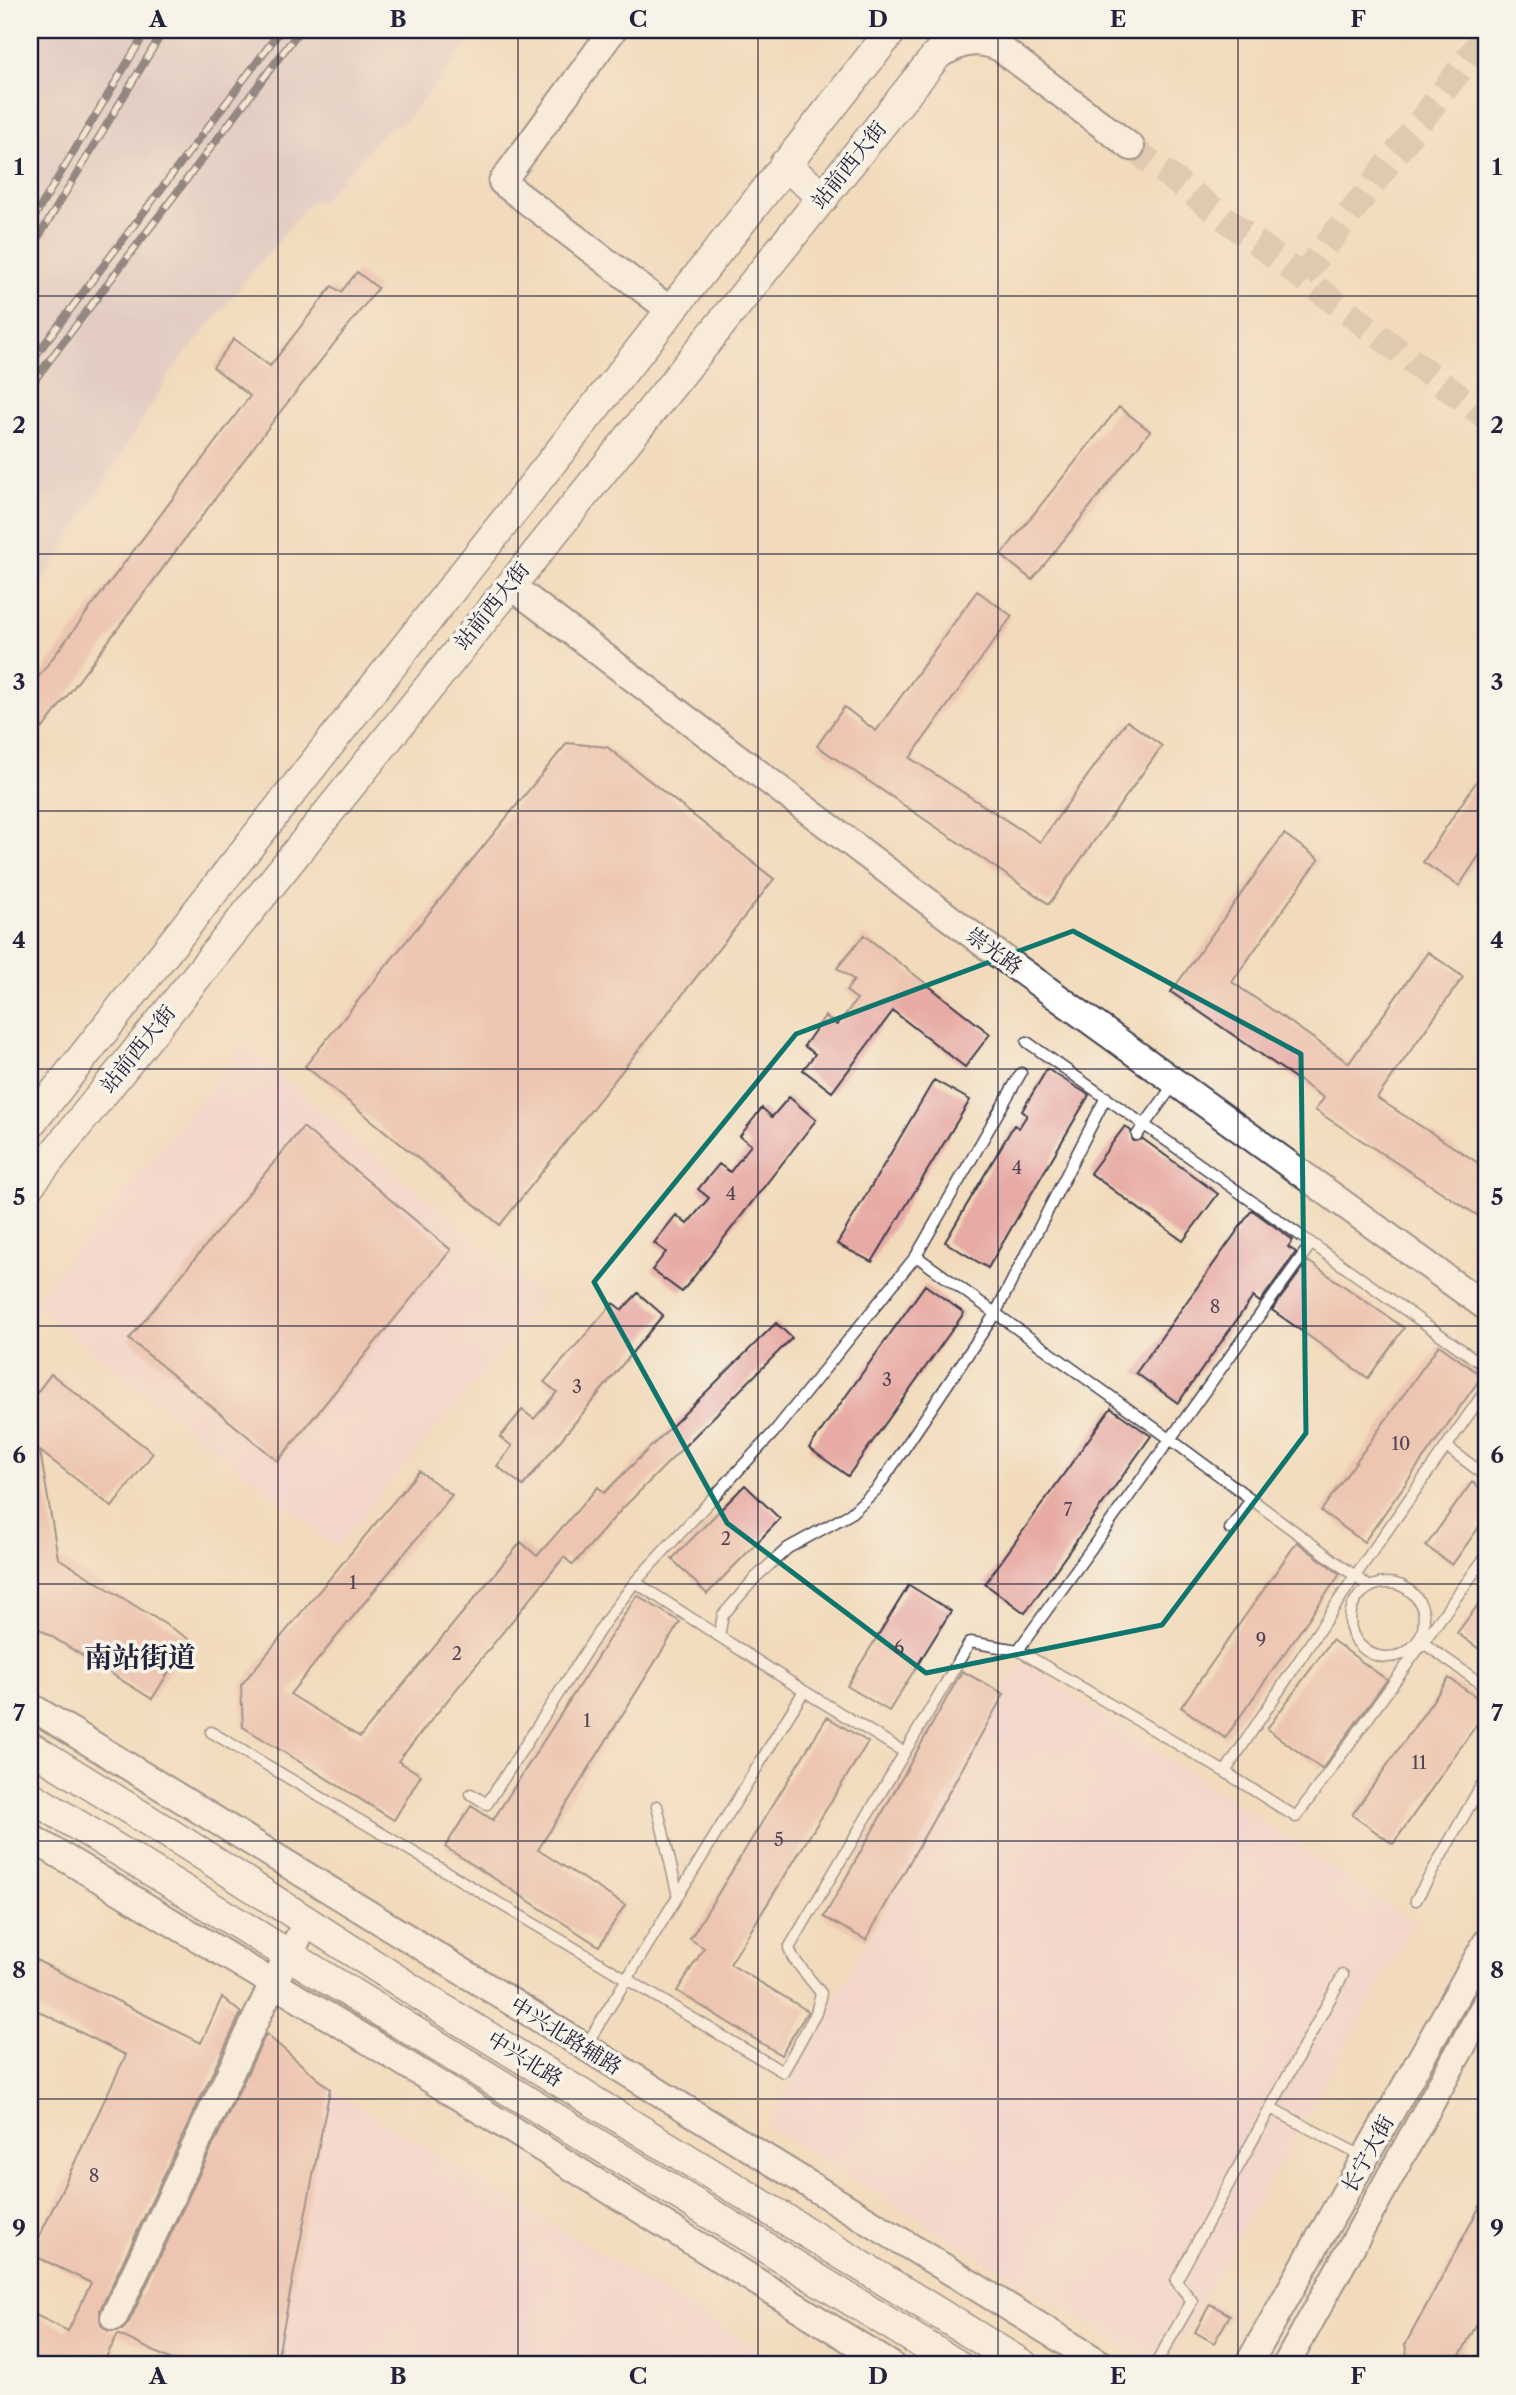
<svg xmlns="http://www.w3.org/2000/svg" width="1516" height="2395" font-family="'Libre Caslon Text','Noto Serif SC',serif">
	<rect width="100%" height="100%" fill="#f7f3e8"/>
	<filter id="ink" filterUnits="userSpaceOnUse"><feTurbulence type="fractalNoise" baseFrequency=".0143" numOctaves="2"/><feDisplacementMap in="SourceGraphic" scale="14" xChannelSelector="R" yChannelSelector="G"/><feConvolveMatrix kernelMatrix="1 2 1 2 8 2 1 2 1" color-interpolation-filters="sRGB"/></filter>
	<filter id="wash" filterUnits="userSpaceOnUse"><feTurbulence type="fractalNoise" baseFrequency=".00686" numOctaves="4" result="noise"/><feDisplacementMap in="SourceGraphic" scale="28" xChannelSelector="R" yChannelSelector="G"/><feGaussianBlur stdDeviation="1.57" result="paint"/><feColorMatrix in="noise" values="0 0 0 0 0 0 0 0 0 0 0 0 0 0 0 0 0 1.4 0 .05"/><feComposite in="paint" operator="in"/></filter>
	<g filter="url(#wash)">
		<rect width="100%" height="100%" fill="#f2dbbc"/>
		<!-- built -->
		<path fill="#f4cfdd" d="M245,1045L545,1299L336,1547L33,1303Z
			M1020,1660L1414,1922L1167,2365H1154L767,2125Z
			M330,2089H331L783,2365H276Z"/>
		<!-- industrial -->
		<path fill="#d0bdcd" d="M30,30H480L403,124L388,128L322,201L310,202L175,367L30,602Z"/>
		<g id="blocks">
			<!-- building -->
			<path fill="#e7aaa4" d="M357,272L378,288L277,416L43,728L30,718V688L250,396L213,367L234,339L270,366L332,286L341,292Z
				M1119,407L1150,431L1032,580L1001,555Z
				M977,591L1012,616L910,758L1040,842L1127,721L1162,746L1049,904L817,746L844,707L876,731Z
				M567,743L607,747L774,879L500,1225L305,1066Z
				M1486,767V845L1459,886L1423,862Z
				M1284,834L1319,859L1232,982L1349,1063L1428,952L1463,977L1377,1098L1486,1168V1221L1315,1110L1324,1098L1171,992Z
				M864,935L990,1034L965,1067L893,1011L832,1092L803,1070L815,1054L804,1046L825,1016L837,1025L857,999L846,991L854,980L837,968Z
				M1047,1069L1089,1095L988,1268L945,1242L1014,1125L1019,1128L1027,1115L1022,1111Z
				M934,1080L970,1100L872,1262L837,1244Z
				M789,1097L816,1120L682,1292L652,1270L666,1252L654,1243L676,1215L687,1224L709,1198L698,1189L719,1164L730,1172L751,1145L740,1136L762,1108L772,1117Z
				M1125,1126L1131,1131L1133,1141L1143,1139L1218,1194L1183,1241L1090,1173Z
				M303,1127L451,1250L278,1461L129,1339Z
				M1252,1210L1293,1240L1288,1247L1296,1252L1260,1302L1253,1297L1178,1403L1136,1373Z
				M1308,1261L1404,1328L1368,1378L1272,1310Z
				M925,1285L964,1313L848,1476L809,1448Z
				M638,1293L663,1315L523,1486L497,1466L512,1446L500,1437L522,1410L534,1419L557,1392L544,1382L613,1303L622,1310Z
				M776,1323L792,1338L621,1510L573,1565L564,1557L398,1761L421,1775L394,1820L243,1727L241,1685L419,1471L452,1495L290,1694L360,1737L521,1542L537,1556L598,1487L604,1493Z
				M1439,1345L1482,1376L1364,1542L1321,1511Z
				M51,1374L153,1453L112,1507L40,1451L58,1558L189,1639L152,1699L30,1623V1402Z
				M1111,1408L1151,1436L1025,1613L985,1584Z
				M1472,1482L1486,1492V1517L1452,1565L1426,1546Z
				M745,1485L780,1519L707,1594L672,1559Z
				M1297,1542L1340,1574L1225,1738L1181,1707Z
				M909,1585L951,1611L889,1711L847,1686Z
				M1486,1594V1654L1457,1633Z
				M637,1595L680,1622L538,1850L625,1905L599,1946L445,1847L471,1806L493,1820Z
				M1332,1640L1387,1680L1322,1769L1267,1729Z
				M962,1671L1004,1694L866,1940L824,1917Z
				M1449,1678L1486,1704V1711L1393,1844L1352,1815Z
				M827,1717L868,1742L730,1964L808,2011L781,2055L677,1991L704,1948L690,1939Z
				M30,1957L201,2043L222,1997L241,2013L100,2310L101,2325L108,2331L122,2330L128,2324L266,2034L330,2089L276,2365H182L118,2334L102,2365H30V2312L68,2331L91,2283L31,2254L126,2055L30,2007Z
				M1486,2195V2307L1455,2365H1409L1405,2345Z
				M1210,2304L1230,2315L1214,2343L1195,2332Z"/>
		</g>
	</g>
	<g filter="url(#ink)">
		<use href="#blocks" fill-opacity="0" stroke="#413e4e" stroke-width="2"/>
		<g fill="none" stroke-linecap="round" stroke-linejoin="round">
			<!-- secondary-tunnel -->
			<path stroke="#c8b6a2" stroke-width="26" stroke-dasharray="26 13" stroke-linecap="butt" d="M1131,147L1486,417
				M1302,277L1486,35"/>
			<!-- lane casing -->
			<g stroke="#413e4e" stroke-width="13">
				<path id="lane" d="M1027,1042L1486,1367
					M1137,1135L1175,1083
					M916,1256L1170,1439L1355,1576L1225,1772L1018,1650
					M1447,1447L1486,1476
					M1230,1529L1251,1499
					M635,1582L774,1432L916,1256L1021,1073
					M1350 1620a37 37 0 1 1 74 0a37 37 0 1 1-74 0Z
					M1369,1587L1355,1576L1486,1390
					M719,1636L723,1615L756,1577L788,1548L850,1514L877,1489L995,1314L1106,1097
					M1419,1640L1486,1687
					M804,1691L904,1752
					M211,1732L783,2072L816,2013L821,1993L793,1958L789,1948L970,1642L1018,1650L1311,1244
					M1225,1772L1296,1817L1486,1556
					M471,1794L487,1804L605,1622L635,1582L804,1691L585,2047
					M657,1806L678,1896
					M1416,1900L1486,1777
					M1271,2108L1365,2158
					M1155,2365L1192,2301L1176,2281L1343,1975"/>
			</g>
			<!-- secondary casing -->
			<g stroke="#413e4e" stroke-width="30">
				<path id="secondary" d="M613,30L502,182L670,310
					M937,56C960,43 974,37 1000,48L1131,147
					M510,585L984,944L1486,1307
					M30,1706L1103,2365
					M30,1837L364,2038L891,2365
					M114,2317L273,1983L306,1924
					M1248,2365L1486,1943
					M1286,2365L1486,2003"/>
			</g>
			<!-- primary casing -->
			<g stroke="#413e4e" stroke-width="33">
				<path id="primary" d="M784,165L824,197
					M30,1124L892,30
					M30,1184L957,30
					M30,1747L191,1847L439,2007L1023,2365
					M30,1796L957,2365"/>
			</g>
			<!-- lane -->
			<use href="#lane" stroke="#fff" stroke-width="10"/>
			<!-- secondary -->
			<use href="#secondary" stroke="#fff" stroke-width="26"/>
			<!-- primary -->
			<use href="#primary" stroke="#fff" stroke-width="30"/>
			<!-- rail casing -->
			<g stroke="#22223b" stroke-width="8">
				<path id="rail" d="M30,224L147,30
					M30,251L164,30
					M30,363L281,30
					M30,386L300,30"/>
			</g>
			<!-- rail -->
			<use href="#rail" stroke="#f7f3e8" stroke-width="5" stroke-dasharray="16" stroke-linecap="butt"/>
		</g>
	</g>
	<!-- marked area -->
	<path d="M0 0H1516V2395H0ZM1073,931L1301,1054L1306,1433L1162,1625L926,1673L727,1523L594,1282L796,1034Z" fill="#f2dbbc" fill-opacity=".55" fill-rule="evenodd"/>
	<path fill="none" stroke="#0f766e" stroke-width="5" stroke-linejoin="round" d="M1073,931L1301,1054L1306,1433L1162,1625L926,1673L727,1523L594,1282L796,1034Z"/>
	<!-- grid -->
	<path fill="none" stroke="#22223b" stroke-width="2" stroke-opacity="0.55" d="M278,30V2365M518,30V2365M758,30V2365M998,30V2365M1238,30V2365M30,296H1486M30,554H1486M30,811H1486M30,1069H1486M30,1326H1486M30,1584H1486M30,1841H1486M30,2099H1486"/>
	<g text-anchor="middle" stroke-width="7" stroke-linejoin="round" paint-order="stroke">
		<!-- number labels -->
		<g font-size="18" fill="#534455">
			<text x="1017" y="1174">4</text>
			<text x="731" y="1200">4</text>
			<text x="1215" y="1313">8</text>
			<text x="887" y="1386">3</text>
			<text x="577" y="1393">3</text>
			<text x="1401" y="1450">10</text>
			<text x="1068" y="1516">7</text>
			<text x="726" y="1545">2</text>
			<text x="353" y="1589">1</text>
			<text x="1261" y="1646">9</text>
			<text x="899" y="1654">6</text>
			<text x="457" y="1660">2</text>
			<text x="587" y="1727">1</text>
			<text x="1419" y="1769">11</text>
			<text x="779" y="1846">5</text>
			<text x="94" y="2182">8</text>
		</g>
		<!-- street labels -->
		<g font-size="21" fill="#22223b" stroke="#f7f3e8">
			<text transform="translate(849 165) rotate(-51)" y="7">站前西大街</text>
			<text transform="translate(492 606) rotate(-51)" y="7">站前西大街</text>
			<text transform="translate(994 951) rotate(36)" y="7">崇光路</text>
			<text transform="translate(138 1049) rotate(-51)" y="7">站前西大街</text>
			<text transform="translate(566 2036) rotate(32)" y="7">中兴北路辅路</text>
			<text transform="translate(525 2059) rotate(32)" y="7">中兴北路</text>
			<text transform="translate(1368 2154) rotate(-61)" y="7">长宁大街</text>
		</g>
		<!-- district labels -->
		<g font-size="28" font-weight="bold" fill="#22223b" stroke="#f7f3e8">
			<text x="140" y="1667">南站街道</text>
		</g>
	</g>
	<!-- margin -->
	<rect width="1516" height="2395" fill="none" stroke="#f7f3e8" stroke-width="77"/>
	<rect x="38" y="38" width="1440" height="2318" fill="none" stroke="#22223b" stroke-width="2.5"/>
	<g font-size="23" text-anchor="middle" font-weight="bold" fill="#22223b">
		<text x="158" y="27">A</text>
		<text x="398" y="27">B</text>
		<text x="638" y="27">C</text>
		<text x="878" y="27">D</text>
		<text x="1118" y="27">E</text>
		<text x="1358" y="27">F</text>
		<text x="19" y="175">1</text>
		<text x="1497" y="175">1</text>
		<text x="19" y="433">2</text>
		<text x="1497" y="433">2</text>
		<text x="19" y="690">3</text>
		<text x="1497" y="690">3</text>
		<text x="19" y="948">4</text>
		<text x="1497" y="948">4</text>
		<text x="19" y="1205">5</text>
		<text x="1497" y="1205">5</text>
		<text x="19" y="1463">6</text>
		<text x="1497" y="1463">6</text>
		<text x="19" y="1721">7</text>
		<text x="1497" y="1721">7</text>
		<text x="19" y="1978">8</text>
		<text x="1497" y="1978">8</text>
		<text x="19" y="2236">9</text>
		<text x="1497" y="2236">9</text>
		<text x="158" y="2384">A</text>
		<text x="398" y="2384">B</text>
		<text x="638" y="2384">C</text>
		<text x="878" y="2384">D</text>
		<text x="1118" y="2384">E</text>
		<text x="1358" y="2384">F</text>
	</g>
</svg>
